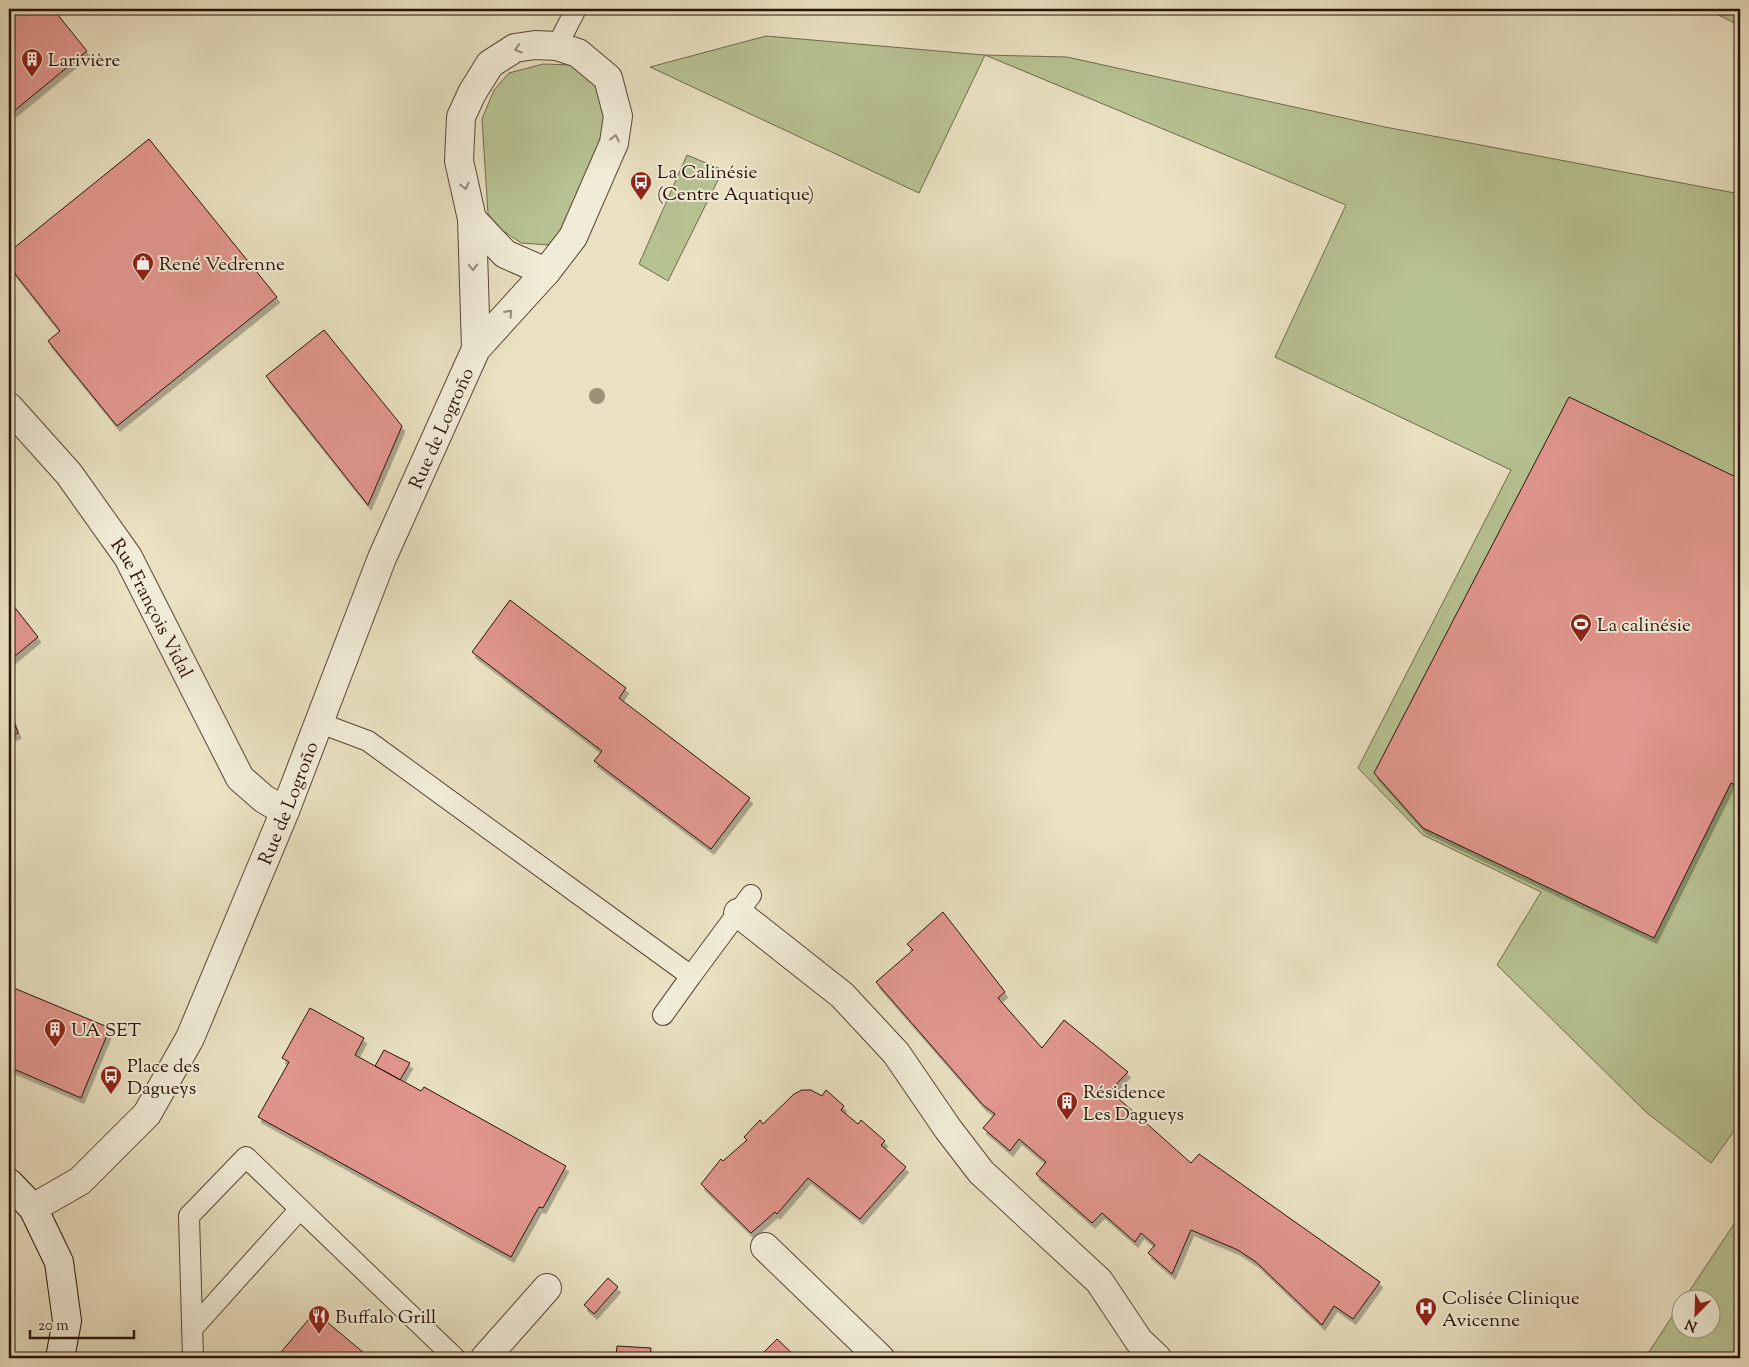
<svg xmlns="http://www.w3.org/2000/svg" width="1749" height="1367" font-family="'Sorts Mill Goudy',serif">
	<defs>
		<filter id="shadow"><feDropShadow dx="3" dy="5.5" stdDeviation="0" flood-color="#0004"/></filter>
	</defs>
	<rect width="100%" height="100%" fill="#e9e1c1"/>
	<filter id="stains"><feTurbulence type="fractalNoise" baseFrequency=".004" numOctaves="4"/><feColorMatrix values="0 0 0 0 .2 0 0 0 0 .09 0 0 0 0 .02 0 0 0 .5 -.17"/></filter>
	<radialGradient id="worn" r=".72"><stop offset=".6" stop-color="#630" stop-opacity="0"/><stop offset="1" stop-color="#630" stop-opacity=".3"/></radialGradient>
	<!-- green -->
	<path fill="#b7c292" stroke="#706a4c" d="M1707,9H1740V26Z
		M766,36L984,55L1067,57L1385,127L1740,194V1123L1711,1163L1646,1112L1497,965L1541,892L1423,835L1358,768L1511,470L1275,357L1346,205L985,55L919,193L650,67Z
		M543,64L573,65L598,85L605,111L607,137L561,231L549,245L521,243L502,230L488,214L482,119L494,90L509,73Z
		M687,155L723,170L668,281L639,264Z
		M1740,1215V1358H1645L1681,1303L1682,1330H1712V1300L1684,1299Z"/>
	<!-- building -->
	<path fill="#e2978f" stroke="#2a1207" filter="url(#shadow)" d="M9,9H53L87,51L14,111L9,105Z
		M149,139L277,297L117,426L48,341L60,331L9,266V252Z
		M324,330L402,426L368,505L266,376Z
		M1569,397L1740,479V787L1731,783L1654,938L1423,828L1374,773Z
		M9,600L38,637L9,661Z
		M510,600L626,688L619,698L750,798L711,849L594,761L602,751L472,652Z
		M9,708L18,733L9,737Z
		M943,912L1005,992L998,998L1042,1048L1064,1020L1128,1072L1110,1091L1191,1163L1199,1154L1380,1282L1353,1319L1334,1306L1322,1325L1256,1262L1238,1250L1191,1230L1172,1274L1148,1253L1155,1245L1141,1233L1135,1242L1102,1213L1092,1223L1036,1174L1046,1162L1019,1139L1010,1151L983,1128L995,1114L983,1105L876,982L913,950L907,944Z
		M9,986L110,1028L81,1098L9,1067Z
		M310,1008L364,1038L355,1055L421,1091L424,1087L566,1166L543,1208L539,1207L511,1257L258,1117L289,1062L282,1058Z
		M384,1050L410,1063L400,1080L375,1066Z
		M802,1090H811L822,1096L826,1090L844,1106L841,1110L858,1124L861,1120L885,1141L881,1145L906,1167L860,1219L808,1178L777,1214L775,1212L751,1233L701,1184L721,1159L723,1161L747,1140L744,1137L760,1120L763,1124L794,1094Z
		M608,1278L618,1287L594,1314L584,1305Z
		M315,1312L370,1358H276Z
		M777,1339L797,1358H758Z
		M617,1346L651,1348L650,1358H616Z"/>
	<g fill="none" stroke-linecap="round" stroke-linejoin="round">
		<!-- service casing -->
		<g stroke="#5a4636" stroke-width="22">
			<path id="service" d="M557,46L576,9
				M320,723L368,741L691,976L663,1015
				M691,976L751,895
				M192,1329L300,1209
				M193,1358L189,1216L246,1157L455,1358"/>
		</g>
		<!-- minor casing -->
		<g stroke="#5a4636" stroke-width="30">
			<g id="minor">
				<path d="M472,219L505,254L546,272"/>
				<path id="s1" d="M9,407L69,474L128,557L240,778L264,799L285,811"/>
				<path d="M738,913L842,995L896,1053L948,1129L981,1172L1099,1281L1139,1341L1157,1358"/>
				<path id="s2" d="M33,1208L80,1181L147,1114L190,1038L285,811L382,558L476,349L546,272L573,237L614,143L618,116L608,78L578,53L557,46L535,45L515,48L490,64L472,93L461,117L459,161L472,219L476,349"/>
				<path d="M765,1247L880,1358"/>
				<path d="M485,1358L547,1288"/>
			</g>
		</g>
		<!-- secondary casing -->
		<g stroke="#2a1207" stroke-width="30">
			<path id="secondary" d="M9,1183L33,1208L59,1262L67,1321L60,1358"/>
		</g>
		<!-- service -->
		<use href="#service" stroke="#f1ecd7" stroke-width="20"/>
		<!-- minor -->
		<use href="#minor" stroke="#f1ecd7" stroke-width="28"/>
		<!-- secondary -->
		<use href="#secondary" stroke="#f1ecd7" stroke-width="28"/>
	</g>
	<!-- trees -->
	<circle fill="#9b9176" cx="597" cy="396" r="8"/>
	<!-- one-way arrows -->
	<defs><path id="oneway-chevron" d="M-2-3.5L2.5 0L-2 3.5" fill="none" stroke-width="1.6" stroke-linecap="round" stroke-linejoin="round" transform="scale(1.25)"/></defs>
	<g stroke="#978a79">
		<use href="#oneway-chevron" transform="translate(518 49) rotate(163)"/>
		<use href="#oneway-chevron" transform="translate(615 138) rotate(-78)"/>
		<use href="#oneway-chevron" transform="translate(465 186) rotate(78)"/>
		<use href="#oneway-chevron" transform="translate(473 267) rotate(88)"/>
		<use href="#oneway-chevron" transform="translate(509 313) rotate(-48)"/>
	</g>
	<!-- icons -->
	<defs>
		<g id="building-pin" transform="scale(1.125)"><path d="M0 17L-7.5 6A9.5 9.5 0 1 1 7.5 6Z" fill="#8f2418" stroke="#f1ecd7"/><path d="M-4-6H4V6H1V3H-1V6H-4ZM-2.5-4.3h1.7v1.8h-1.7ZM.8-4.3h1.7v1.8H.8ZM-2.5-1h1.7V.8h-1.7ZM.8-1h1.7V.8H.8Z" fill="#fff"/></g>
		<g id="bus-pin" transform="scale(1.125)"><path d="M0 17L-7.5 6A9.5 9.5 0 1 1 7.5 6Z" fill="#8f2418" stroke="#f1ecd7"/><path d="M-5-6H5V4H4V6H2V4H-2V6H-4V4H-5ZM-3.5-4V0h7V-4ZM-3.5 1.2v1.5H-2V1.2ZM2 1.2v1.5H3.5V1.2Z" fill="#fff"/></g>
		<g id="shop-pin" transform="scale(1.125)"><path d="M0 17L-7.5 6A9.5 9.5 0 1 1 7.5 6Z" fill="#8f2418" stroke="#f1ecd7"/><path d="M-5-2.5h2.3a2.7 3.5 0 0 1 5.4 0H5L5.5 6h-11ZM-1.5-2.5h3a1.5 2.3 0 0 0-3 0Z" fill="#fff"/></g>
		<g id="stadium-pin" transform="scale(1.125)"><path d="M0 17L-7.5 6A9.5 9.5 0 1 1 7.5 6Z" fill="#8f2418" stroke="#f1ecd7"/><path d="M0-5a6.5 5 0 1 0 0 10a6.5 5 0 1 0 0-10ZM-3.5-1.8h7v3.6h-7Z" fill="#fff"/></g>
		<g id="hospital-pin" transform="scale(1.125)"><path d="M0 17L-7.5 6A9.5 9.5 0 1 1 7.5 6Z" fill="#8f2418" stroke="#f1ecd7"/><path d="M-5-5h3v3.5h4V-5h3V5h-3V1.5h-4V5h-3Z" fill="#fff"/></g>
		<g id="restaurant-pin" transform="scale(1.125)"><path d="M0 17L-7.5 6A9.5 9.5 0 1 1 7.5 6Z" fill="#8f2418" stroke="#f1ecd7"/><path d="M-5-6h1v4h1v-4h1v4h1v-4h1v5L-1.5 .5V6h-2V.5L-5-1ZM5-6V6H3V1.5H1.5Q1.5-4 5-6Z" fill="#fff"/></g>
	</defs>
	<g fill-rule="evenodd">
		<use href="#building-pin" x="32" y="59"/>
		<use href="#bus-pin" x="641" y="182"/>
		<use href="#shop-pin" x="143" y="263"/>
		<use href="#stadium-pin" x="1581" y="624"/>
		<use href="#building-pin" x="55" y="1029"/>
		<use href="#bus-pin" x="111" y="1076"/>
		<use href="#building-pin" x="1067" y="1102"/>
		<use href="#hospital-pin" x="1426" y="1308"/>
		<use href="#restaurant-pin" x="319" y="1316"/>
	</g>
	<g text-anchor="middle" stroke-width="4" stroke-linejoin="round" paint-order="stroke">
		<!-- poi labels -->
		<g font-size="19" fill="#2a1207" stroke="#f1ecd7" text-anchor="start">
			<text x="48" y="66">Larivière</text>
			<text x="657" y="178">La Calinésie<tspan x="657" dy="22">(Centre Aquatique)</tspan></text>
			<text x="159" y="270">René Vedrenne</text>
			<text x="1597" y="631">La calinésie</text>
			<text x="71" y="1036">UA SET</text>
			<text x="127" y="1072">Place des<tspan x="127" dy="22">Dagueys</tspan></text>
			<text x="1083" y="1098">Résidence<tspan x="1083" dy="22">Les Dagueys</tspan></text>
			<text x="1442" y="1304">Colisée Clinique<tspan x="1442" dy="22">Avicenne</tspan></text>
			<text x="335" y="1323">Buffalo Grill</text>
		</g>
		<!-- street labels -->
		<g font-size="19" fill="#2a1207" stroke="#f1ecd7">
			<text dy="7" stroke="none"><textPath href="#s2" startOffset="896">Rue de Logroño</textPath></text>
			<text dy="7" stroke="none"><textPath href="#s1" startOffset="248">Rue François Vidal</textPath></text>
			<text dy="7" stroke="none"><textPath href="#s2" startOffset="491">Rue de Logroño</textPath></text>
		</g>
	</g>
	<!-- margin -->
	<rect width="1749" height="1367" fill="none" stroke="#e9e1c1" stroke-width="30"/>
	<rect x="10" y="10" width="1729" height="1347" fill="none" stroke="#2a1207" stroke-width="2.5"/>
	<rect x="15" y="15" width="1719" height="1337" fill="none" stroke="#2a1207"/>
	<!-- north arrow -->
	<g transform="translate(1696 1314) rotate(203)"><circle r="24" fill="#f1ecd7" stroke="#a19584"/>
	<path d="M0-4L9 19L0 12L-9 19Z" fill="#8f2418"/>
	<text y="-8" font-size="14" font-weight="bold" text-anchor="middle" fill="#2a1207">N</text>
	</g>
	<!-- scale -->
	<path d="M30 1330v8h104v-8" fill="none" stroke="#2a1207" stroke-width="2.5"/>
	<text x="38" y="1330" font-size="15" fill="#2a1207" stroke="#f1ecd7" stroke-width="4" paint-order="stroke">20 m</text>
	<rect width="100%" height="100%" filter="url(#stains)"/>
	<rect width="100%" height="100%" fill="url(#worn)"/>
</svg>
